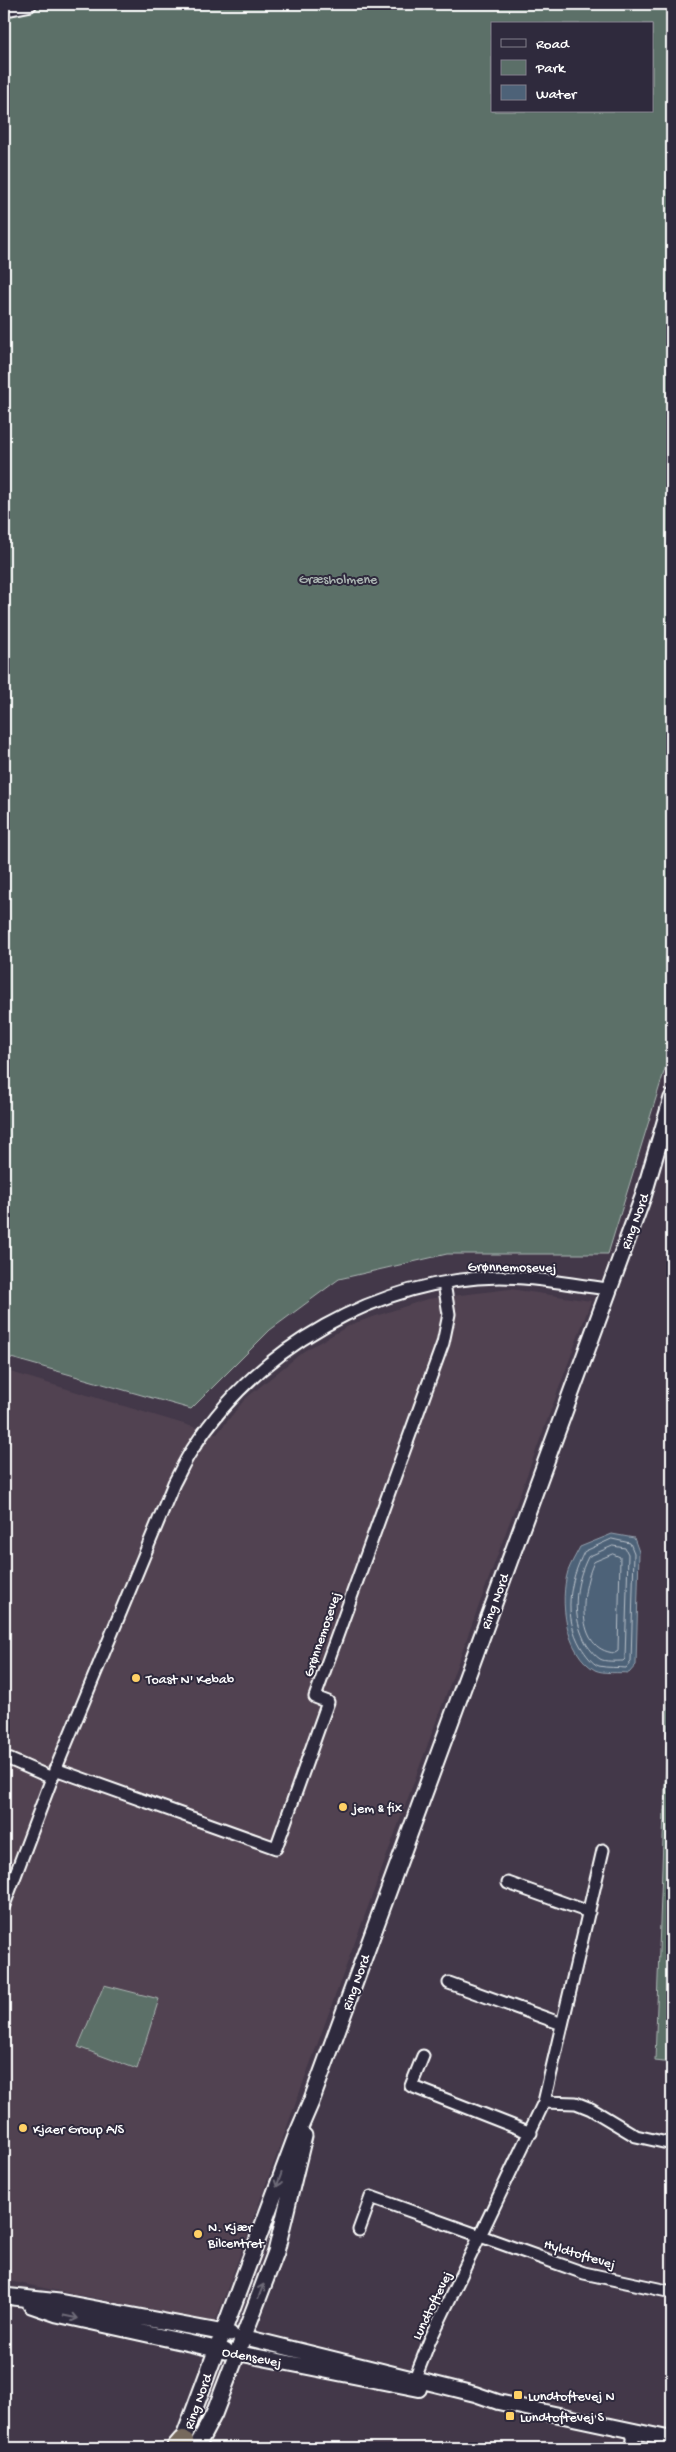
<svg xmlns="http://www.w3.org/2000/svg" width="676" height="2452" font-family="'Gochi Hand',sans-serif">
	<rect width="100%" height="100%" fill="#433849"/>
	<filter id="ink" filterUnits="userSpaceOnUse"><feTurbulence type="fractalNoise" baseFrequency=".02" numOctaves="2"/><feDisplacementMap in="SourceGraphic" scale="10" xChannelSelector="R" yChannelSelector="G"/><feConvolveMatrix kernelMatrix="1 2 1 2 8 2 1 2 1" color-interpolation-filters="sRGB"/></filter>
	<g filter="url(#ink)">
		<!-- built -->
		<path fill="#514251" d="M510,1289L591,1301L215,2322L4,2280V1370L217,1434L245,1399L304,1351L352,1324L427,1299Z"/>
		<!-- green -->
		<path fill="#5b6f68" stroke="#adb7b4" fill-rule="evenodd" d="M4,4H672V1046L608,1254H447L339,1279L270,1330L191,1409L4,1356ZM492,24H652V111H492Z
			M672,1252V2063L655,2061L671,1618L669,1253Z
			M104,1985L159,1999L137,2069L78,2047Z"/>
		<!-- water -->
		<path fill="#4d6278" stroke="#94a1ae" d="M612,1534L634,1538L639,1552L636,1665L629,1673C620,1672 603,1674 595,1670C565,1653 559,1601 568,1571C571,1563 576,1555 580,1547Z"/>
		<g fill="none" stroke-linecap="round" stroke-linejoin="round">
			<!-- shore -->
			<path stroke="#b8c0c9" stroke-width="1" d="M612,1539L630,1543L634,1553L631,1662L626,1668C618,1667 607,1668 599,1666C592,1664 585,1653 581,1647C563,1616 569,1582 584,1552Z
				M613,1546L625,1548L628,1554L625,1659L623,1661C616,1661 605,1662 600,1659C595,1656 590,1649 587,1645C571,1617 574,1585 588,1557Z
				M613,1554L620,1557L618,1651L615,1653C574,1650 581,1589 594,1562Z"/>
			<!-- minor casing -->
			<g stroke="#fff" stroke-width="15">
				<path id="minor" d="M4,1757L52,1778
					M55,1769L276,1848L328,1702L315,1697L443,1343L449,1314L444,1283
					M508,1883L589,1912
					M4,1905L52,1778L174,1483C180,1472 185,1460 192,1450C257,1347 379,1279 500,1277C537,1277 572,1285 609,1289
					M449,1983L562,2024
					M423,2056L411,2086L531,2133
					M544,2102L576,2103L591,2109L636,2136L672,2144
					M359,2230L371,2197L584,2273L672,2292
					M412,2386L430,2340L544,2102L603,1850
					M632,2448L634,2430"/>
			</g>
			<!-- tertiary casing -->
			<g stroke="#fff" stroke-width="18">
				<path id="tertiary" d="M4,9L29,4
					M244,2337L475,2394L498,2402L672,2439
					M238,2353L419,2389"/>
			</g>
			<!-- secondary casing -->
			<g stroke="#fff" stroke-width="19">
				<path id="secondary" d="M4,2296L59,2302L230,2334
					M31,2305L57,2314L225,2351
					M180,2448L295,2139L311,2102L643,1197L672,1098
					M196,2448L214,2414L276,2252L304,2136"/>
			</g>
			<!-- motorway casing -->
			<g stroke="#fff" stroke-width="24">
				<path id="motorway" d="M177,2448L183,2441"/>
			</g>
			<!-- minor -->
			<use href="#minor" stroke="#2f2a3d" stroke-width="11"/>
			<!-- tertiary -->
			<use href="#tertiary" stroke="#2f2a3d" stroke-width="14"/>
			<!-- secondary -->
			<use href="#secondary" stroke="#2f2a3d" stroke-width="15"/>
			<!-- motorway -->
			<use href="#motorway" stroke="#76695c" stroke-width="20"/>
		</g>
		<!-- one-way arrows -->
		<defs><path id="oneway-shaft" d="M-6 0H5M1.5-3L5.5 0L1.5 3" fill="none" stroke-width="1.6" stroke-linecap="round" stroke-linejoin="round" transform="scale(1.25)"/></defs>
		<g stroke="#6d6a77">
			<use href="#oneway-shaft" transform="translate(279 2180) rotate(110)"/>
			<use href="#oneway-shaft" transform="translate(261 2291) rotate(-69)"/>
			<use href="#oneway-shaft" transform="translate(71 2317) rotate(12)"/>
		</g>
	</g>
	<!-- markers -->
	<g fill="#ffd166" stroke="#2f2a3d" stroke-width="2">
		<circle cx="136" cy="1678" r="5"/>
		<circle cx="343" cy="1807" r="5"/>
		<circle cx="23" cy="2128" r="5"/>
		<circle cx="198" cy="2234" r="5"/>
		<rect x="513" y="2390" width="10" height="10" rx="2.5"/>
		<rect x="505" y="2411" width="10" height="10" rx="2.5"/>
	</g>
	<g text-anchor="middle" stroke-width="4" stroke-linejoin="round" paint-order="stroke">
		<!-- park labels -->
		<g font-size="14" fill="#adb7b4" stroke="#2f2a3d">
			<text x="338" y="583">Græsholmene</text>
		</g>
		<!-- street labels -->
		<g font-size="14" fill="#fff" stroke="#2f2a3d">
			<text transform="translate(634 1221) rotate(-70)" y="5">Ring Nord</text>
			<text transform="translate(512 1266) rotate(1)" y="5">Grønnemosevej</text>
			<text transform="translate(494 1601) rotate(-70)" y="5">Ring Nord</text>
			<text transform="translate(321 1634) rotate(-71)" y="5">Grønnemosevej</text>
			<text transform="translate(355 1982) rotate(-70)" y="5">Ring Nord</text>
			<text transform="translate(580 2253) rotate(17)" y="5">Hyldtoftevej</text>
			<text transform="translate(431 2305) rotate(-64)" y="5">Lundtoftevej</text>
			<text transform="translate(252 2356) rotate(11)" y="5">Odensevej</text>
			<text transform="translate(197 2401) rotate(-70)" y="5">Ring Nord</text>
		</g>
		<!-- poi labels -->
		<g font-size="14" fill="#fff" stroke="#2f2a3d" text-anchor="start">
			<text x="146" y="1683">Toast N' Kebab</text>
			<text x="353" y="1812">jem &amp; fix</text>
			<text x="33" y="2133">Kjaer Group A/S</text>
			<text x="208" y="2231">N. Kjær<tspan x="208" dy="16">Bilcentret</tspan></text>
			<text x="528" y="2400">Lundtoftevej N</text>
			<text x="520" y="2421">Lundtoftevej S</text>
		</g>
	</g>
	<!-- margin -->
	<rect width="676" height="2452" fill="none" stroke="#2f2a3d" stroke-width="20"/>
	<rect x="10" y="10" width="656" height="2432" fill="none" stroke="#fff" stroke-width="2" filter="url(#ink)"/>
	<!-- legend -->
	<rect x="491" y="22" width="162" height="90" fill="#2f2a3d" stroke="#827f8b"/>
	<rect x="501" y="39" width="25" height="8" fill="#2f2a3d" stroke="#827f8b"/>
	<text x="536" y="48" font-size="15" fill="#ffffff">Road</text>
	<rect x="501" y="60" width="25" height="15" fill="#5b6f68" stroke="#827f8b"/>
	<text x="536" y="72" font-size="15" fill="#ffffff">Park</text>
	<rect x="501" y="85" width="25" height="15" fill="#4d6278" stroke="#827f8b"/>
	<text x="536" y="98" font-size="15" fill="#ffffff">Water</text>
</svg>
